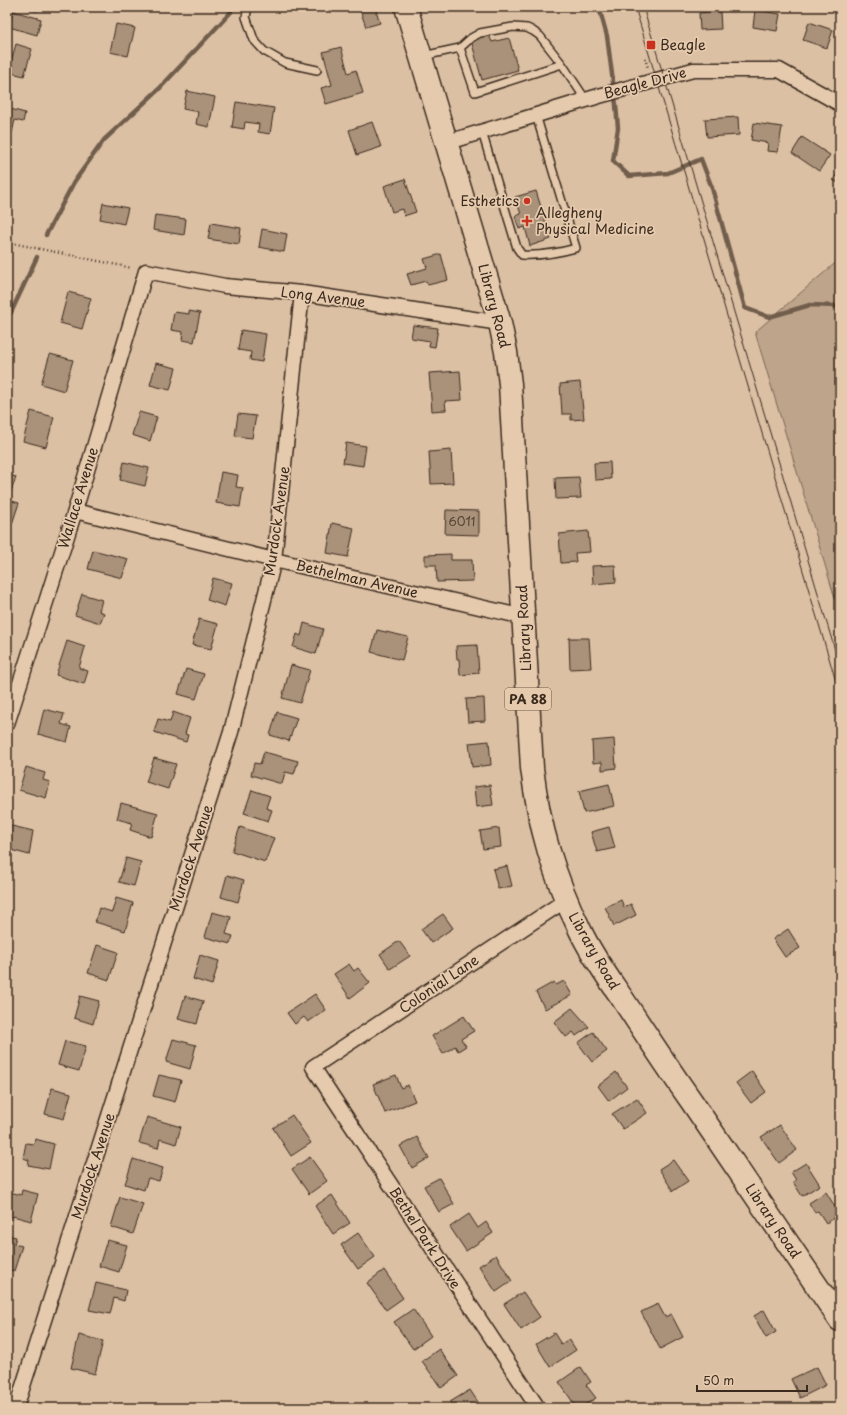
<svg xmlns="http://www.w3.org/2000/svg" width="847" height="1415" font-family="'Playpen Sans',sans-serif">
	<rect width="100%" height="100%" fill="#dbc0a4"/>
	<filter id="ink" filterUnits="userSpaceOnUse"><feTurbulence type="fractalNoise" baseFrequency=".025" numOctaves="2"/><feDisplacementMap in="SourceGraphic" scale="8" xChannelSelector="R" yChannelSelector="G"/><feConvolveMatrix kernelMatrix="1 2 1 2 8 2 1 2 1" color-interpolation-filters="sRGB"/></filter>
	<g filter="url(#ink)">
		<!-- green -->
		<path fill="#bda48b" stroke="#7c6754" d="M840,259V615L755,332Z"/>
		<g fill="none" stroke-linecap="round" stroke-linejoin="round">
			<!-- stream -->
			<path stroke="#715d4b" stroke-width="4.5" d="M596,7L600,11L607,36L616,105L618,128L613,161L629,176L668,173L701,159L712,188L745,308L769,317L810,305L836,306L840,310
				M46,235L74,182L104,140L159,89L231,12
				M7,321L37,257"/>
		</g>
		<!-- building -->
		<path fill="#a9917a" stroke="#3b2a1e" d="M21,7H38L37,11Z
			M359,7H375L380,23L366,27Z
			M755,10L780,14L777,31L753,27Z
			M13,11L41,19L37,35L9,27Z
			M720,11L721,29L700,30L699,13Z
			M809,22L833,30L827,48L803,40Z
			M116,24L135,28L128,56L110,52Z
			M489,35L492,42L509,38L518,70L482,80L471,40Z
			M16,44L32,49L24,76L8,72Z
			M341,47L348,73L356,70L363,93L326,104L321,88L332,85L323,52Z
			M187,91L215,97L209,127L196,124L198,112L183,109Z
			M236,102L274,108L270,134L258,132L259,124L245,122L244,129L232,127Z
			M7,108L25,113L23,122L15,120L12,133L7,132Z
			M738,117L739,135L707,137L705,119Z
			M372,122L381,147L357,155L349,130Z
			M754,123L782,127L778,152L767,151L768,143L751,140Z
			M802,137L830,155L819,171L792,153Z
			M840,170V184L833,180Z
			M405,179L416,212L404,216L402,209L392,212L384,186Z
			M536,191L551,239L530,246L525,227L519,229L515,216L521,214L515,197Z
			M103,203L128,208L124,224L100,219Z
			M155,215L186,219L184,235L153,230Z
			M211,223L241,228L239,244L208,239Z
			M262,229L287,234L284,252L259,247Z
			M441,254L448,280L428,285L426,281L411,285L407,274L427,268L424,259Z
			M68,292L91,298L82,329L60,323Z
			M189,311L200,313L194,342L182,340L183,332L171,330L174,312L189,314Z
			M413,325L438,328L435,347L429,346L430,341L411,338Z
			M241,330L266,334L262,362L250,360L251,352L238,350Z
			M50,354L73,360L64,391L41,384Z
			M156,363L176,368L170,390L150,385Z
			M460,371L462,400L445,401L446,410L432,411L429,373Z
			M580,382L584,419L571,420V414H562L560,384Z
			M31,411L54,417L46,447L23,441Z
			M139,412L157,417L150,441L132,435Z
			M238,414L256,416L252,438L235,436Z
			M346,443L366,446L363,466L343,463Z
			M451,450L453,483L431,484L429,452Z
			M124,462L149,468L145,486L120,480Z
			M610,462L611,479L595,480L594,463Z
			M221,472L238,475L236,487L243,488L240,507L216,503Z
			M7,474L16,477L8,500L19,503L11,527L7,526Z
			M579,477L581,498L556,499L555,478Z
			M446,510L479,511V535L445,534Z
			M332,523L354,528L348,557L327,553Z
			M588,531L590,552L575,553L576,562L561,563L559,534Z
			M93,550L128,559L122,578L88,569Z
			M451,554V560H472L473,581L437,582L436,565H425V555Z
			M615,565L616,582L593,584L592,566Z
			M213,578L232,583L225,606L207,600Z
			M82,594L102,600L99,611L104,613L100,623L75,615Z
			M199,619L218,624L211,649L192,645Z
			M304,623L323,629L316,654L293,647L297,634L301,636Z
			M377,630L408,637L402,660L371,652Z
			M569,638H589L591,668L570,669Z
			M67,641L85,647L79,668L88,671L84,684L56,675Z
			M477,645L479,673L460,675L459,659H457L456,646Z
			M291,665L310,670L300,703L282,698Z
			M186,669L204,674L196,699L178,694Z
			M484,698L485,721L468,722L466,699Z
			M44,709L64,714L61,724L71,727L67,742L38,734Z
			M173,712L190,718L185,734L188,735L186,742L154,732L158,719L170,722Z
			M277,712L297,718L289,741L270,735Z
			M614,739L616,768L602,770V762L593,763L592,741Z
			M489,741L491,765L472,767L469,743Z
			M264,752L298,761L294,774L285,772L282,784L251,775L254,763L260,764Z
			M154,758L176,764L168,789L146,782Z
			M26,767L45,773L43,780L50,782L46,798L19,790Z
			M609,784L614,806L584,813L579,791Z
			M490,785L493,805L476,807L474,787Z
			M252,790L270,796L266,808L272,810L268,821L244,813Z
			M121,803L158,813L151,837L130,830L132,823L117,819Z
			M8,825L33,831L29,855L7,849V830Z
			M240,827L274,838L265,862L232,851Z
			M609,827L615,848L597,852L591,832Z
			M499,828L501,847L483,849L480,831Z
			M126,858L141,862L134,886L119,882Z
			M507,866L512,886L498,889L493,869Z
			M227,875L244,880L238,902L221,897Z
			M116,898L133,903L125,931L95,922L99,908L112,912Z
			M621,900L624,907L631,904L636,915L614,926L605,907Z
			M212,912L231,917L226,934L233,936L230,944L205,937Z
			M443,914L453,928L431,943L421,929Z
			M788,929L800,948L785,957L773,939Z
			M399,941L410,956L390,969L380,954Z
			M97,945L118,952L109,980L88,973Z
			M200,955L219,961L212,985L193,979Z
			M349,964L354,971L358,968L370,983L350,998L334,974Z
			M564,981L572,995L545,1009L536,992L554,982L556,985Z
			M315,994L326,1010L308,1022L304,1017L295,1024L287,1013Z
			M80,996L99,1001L93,1024L74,1018Z
			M185,996L203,1001L197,1024L178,1019Z
			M572,1008L589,1027L576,1036L573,1032L566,1037L554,1022Z
			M464,1016L474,1031L461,1039L466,1046L458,1051L455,1046L443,1054L432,1036Z
			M593,1032L607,1051L592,1062L578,1043Z
			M173,1039L196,1045L190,1069L166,1062Z
			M65,1041L86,1046L79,1071L58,1065Z
			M752,1071L766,1092L751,1103L736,1083Z
			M616,1072L627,1087L609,1101L598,1086Z
			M159,1075L181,1080L175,1102L153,1096Z
			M396,1075L401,1088L408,1085L415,1101L385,1113L373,1084Z
			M52,1088L71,1093L64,1119L45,1114Z
			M637,1098L647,1113L623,1129L612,1114Z
			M292,1115L311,1143L291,1156L273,1128Z
			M147,1117L181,1127L176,1144L160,1139L158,1148L139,1143Z
			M780,1125L797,1150L779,1163L761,1137Z
			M417,1137L429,1158L412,1168L400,1146Z
			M35,1139L54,1144L49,1169L28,1165L29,1160L23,1158L26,1143L34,1144Z
			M310,1157L327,1181L309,1194L292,1169Z
			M133,1159L163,1168L159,1181L148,1178L144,1190L125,1184Z
			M673,1160L688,1181L673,1191L659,1169Z
			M806,1163L820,1185L802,1196L793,1182L796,1180L791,1172Z
			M439,1178L454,1204L439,1212L424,1186Z
			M22,1190L38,1194L31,1221L13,1216L12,1220L7,1218V1205L10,1192L21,1195Z
			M826,1192L840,1215L826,1223L818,1211L815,1213L809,1203Z
			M332,1195L350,1223L333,1234L315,1206Z
			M120,1197L143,1204L133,1234L111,1227Z
			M469,1214L478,1228L486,1222L493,1233L466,1251L450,1227Z
			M358,1233L375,1257L358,1269L341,1245Z
			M7,1235L16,1237L14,1244L22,1246L14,1271L7,1269Z
			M107,1240L127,1245L119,1272L99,1266Z
			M496,1255L512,1281L496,1292L479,1266Z
			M384,1270L403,1298L386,1310L367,1283Z
			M96,1283L126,1290L124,1301L114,1298L110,1314L89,1310Z
			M523,1292L540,1317L521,1330L504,1304Z
			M658,1304L665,1317L671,1314L683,1337L660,1349L641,1312Z
			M413,1309L431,1336L413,1349L394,1322Z
			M764,1310L776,1332L766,1338L754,1316Z
			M554,1333L561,1344L569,1339L576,1350L550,1367L536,1344Z
			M79,1335L103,1341L95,1374L71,1368Z
			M439,1349L458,1376L441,1388L422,1361Z
			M581,1367L591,1382L586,1385L596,1398L580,1408H577L559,1382Z
			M817,1367L826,1385L800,1398L791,1379Z
			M470,1390L482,1408H454L450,1402Z"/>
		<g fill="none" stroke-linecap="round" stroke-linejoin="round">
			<!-- lane casing -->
			<g stroke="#3b2a1e" stroke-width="10">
				<path id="lane" d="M248,7L246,17L254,40L264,51L285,63L317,70
					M460,48L475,92L562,64L586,100
					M423,56L460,48L471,38L480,33L513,27L527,28L533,31L540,36L562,64
					M482,132L517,248L522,255C541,256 558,253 576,248L536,115"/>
			</g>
			<!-- street casing -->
			<g stroke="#3b2a1e" stroke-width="17">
				<path id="street" d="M448,142L599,96L693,70H779L840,104
					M75,511L274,560L524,617
					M7,724L75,511L146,271L225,286L302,293L500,323
					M16,1408L231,732L274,560L302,293
					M538,1408L313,1067L566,900"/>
			</g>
			<!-- primary casing -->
			<g stroke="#3b2a1e" stroke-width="25">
				<path id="primary" d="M406,7L500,323L506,352L510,384L532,768C539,827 554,877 580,930C591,954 607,976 622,998C645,1033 668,1068 692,1102C741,1175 791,1247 840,1320"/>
			</g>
			<!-- path -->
			<path stroke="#3b2a1e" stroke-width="2.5" stroke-dasharray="1 3" stroke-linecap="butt" d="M645,58L648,68
				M7,242L132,268"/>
			<!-- lane -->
			<use href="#lane" stroke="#e5caad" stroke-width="7"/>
			<!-- street -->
			<use href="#street" stroke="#e5caad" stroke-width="14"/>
			<!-- primary -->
			<use href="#primary" stroke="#e5caad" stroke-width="22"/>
			<!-- tram -->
			<path stroke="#3b2a1e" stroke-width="1" d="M635,7L840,695
				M643,7L840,667"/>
		</g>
	</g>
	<!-- markers -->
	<g fill="#c8321e" stroke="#e5caad" stroke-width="1.5">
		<rect x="646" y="40" width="10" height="10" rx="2"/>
		<circle cx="527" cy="201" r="4"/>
		<path d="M525 215h4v4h4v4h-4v4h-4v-4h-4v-4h4z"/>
	</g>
	<g text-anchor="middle" stroke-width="3.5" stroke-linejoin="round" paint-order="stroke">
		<!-- number labels -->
		<g font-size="12" fill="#564435">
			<text x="462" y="526">6011</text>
		</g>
		<!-- shield labels -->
		<rect fill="#e5caad" stroke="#6e5a49" stroke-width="1" x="505" y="688" width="46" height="22" rx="3"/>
		<g font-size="13" font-weight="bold" fill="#3b2a1e">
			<text x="528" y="704">PA 88</text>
		</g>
		<!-- poi labels -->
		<g font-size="14" fill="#3b2a1e" stroke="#e5caad" text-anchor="start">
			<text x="660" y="50">Beagle</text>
			<text x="519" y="206" text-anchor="end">Esthetics</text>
			<text x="536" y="218">Allegheny<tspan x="536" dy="16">Physical Medicine</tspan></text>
		</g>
		<!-- street labels -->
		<g font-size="14" fill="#3b2a1e" stroke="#e5caad">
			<text transform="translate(645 83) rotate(-15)" y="5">Beagle Drive</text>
			<text transform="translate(323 297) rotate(7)" y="5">Long Avenue</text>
			<text transform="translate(494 306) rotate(75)" y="5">Library Road</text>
			<text transform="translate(78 498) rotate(-73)" y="5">Wallace Avenue</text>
			<text transform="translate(277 521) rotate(-82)" y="5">Murdock Avenue</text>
			<text transform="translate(357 579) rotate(13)" y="5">Bethelman Avenue</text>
			<text transform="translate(524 628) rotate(-93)" y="5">Library Road</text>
			<text transform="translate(191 858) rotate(-72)" y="5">Murdock Avenue</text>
			<text transform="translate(594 951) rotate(60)" y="5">Library Road</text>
			<text transform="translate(439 984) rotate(-34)" y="5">Colonial Lane</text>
			<text transform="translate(93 1166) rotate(-72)" y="5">Murdock Avenue</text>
			<text transform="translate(773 1221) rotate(56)" y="5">Library Road</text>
			<text transform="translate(425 1238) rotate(57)" y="5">Bethel Park Drive</text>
		</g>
	</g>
	<!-- margin -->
	<rect width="847" height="1415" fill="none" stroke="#e5caad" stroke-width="24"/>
	<rect x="12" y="12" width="823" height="1391" fill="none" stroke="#3b2a1e" stroke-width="1.5" filter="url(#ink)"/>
	<!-- scale -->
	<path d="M697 1385v6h110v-6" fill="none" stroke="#3b2a1e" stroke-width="2"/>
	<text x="703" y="1385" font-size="12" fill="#3b2a1e" stroke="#e5caad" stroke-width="3" paint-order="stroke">50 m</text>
</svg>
